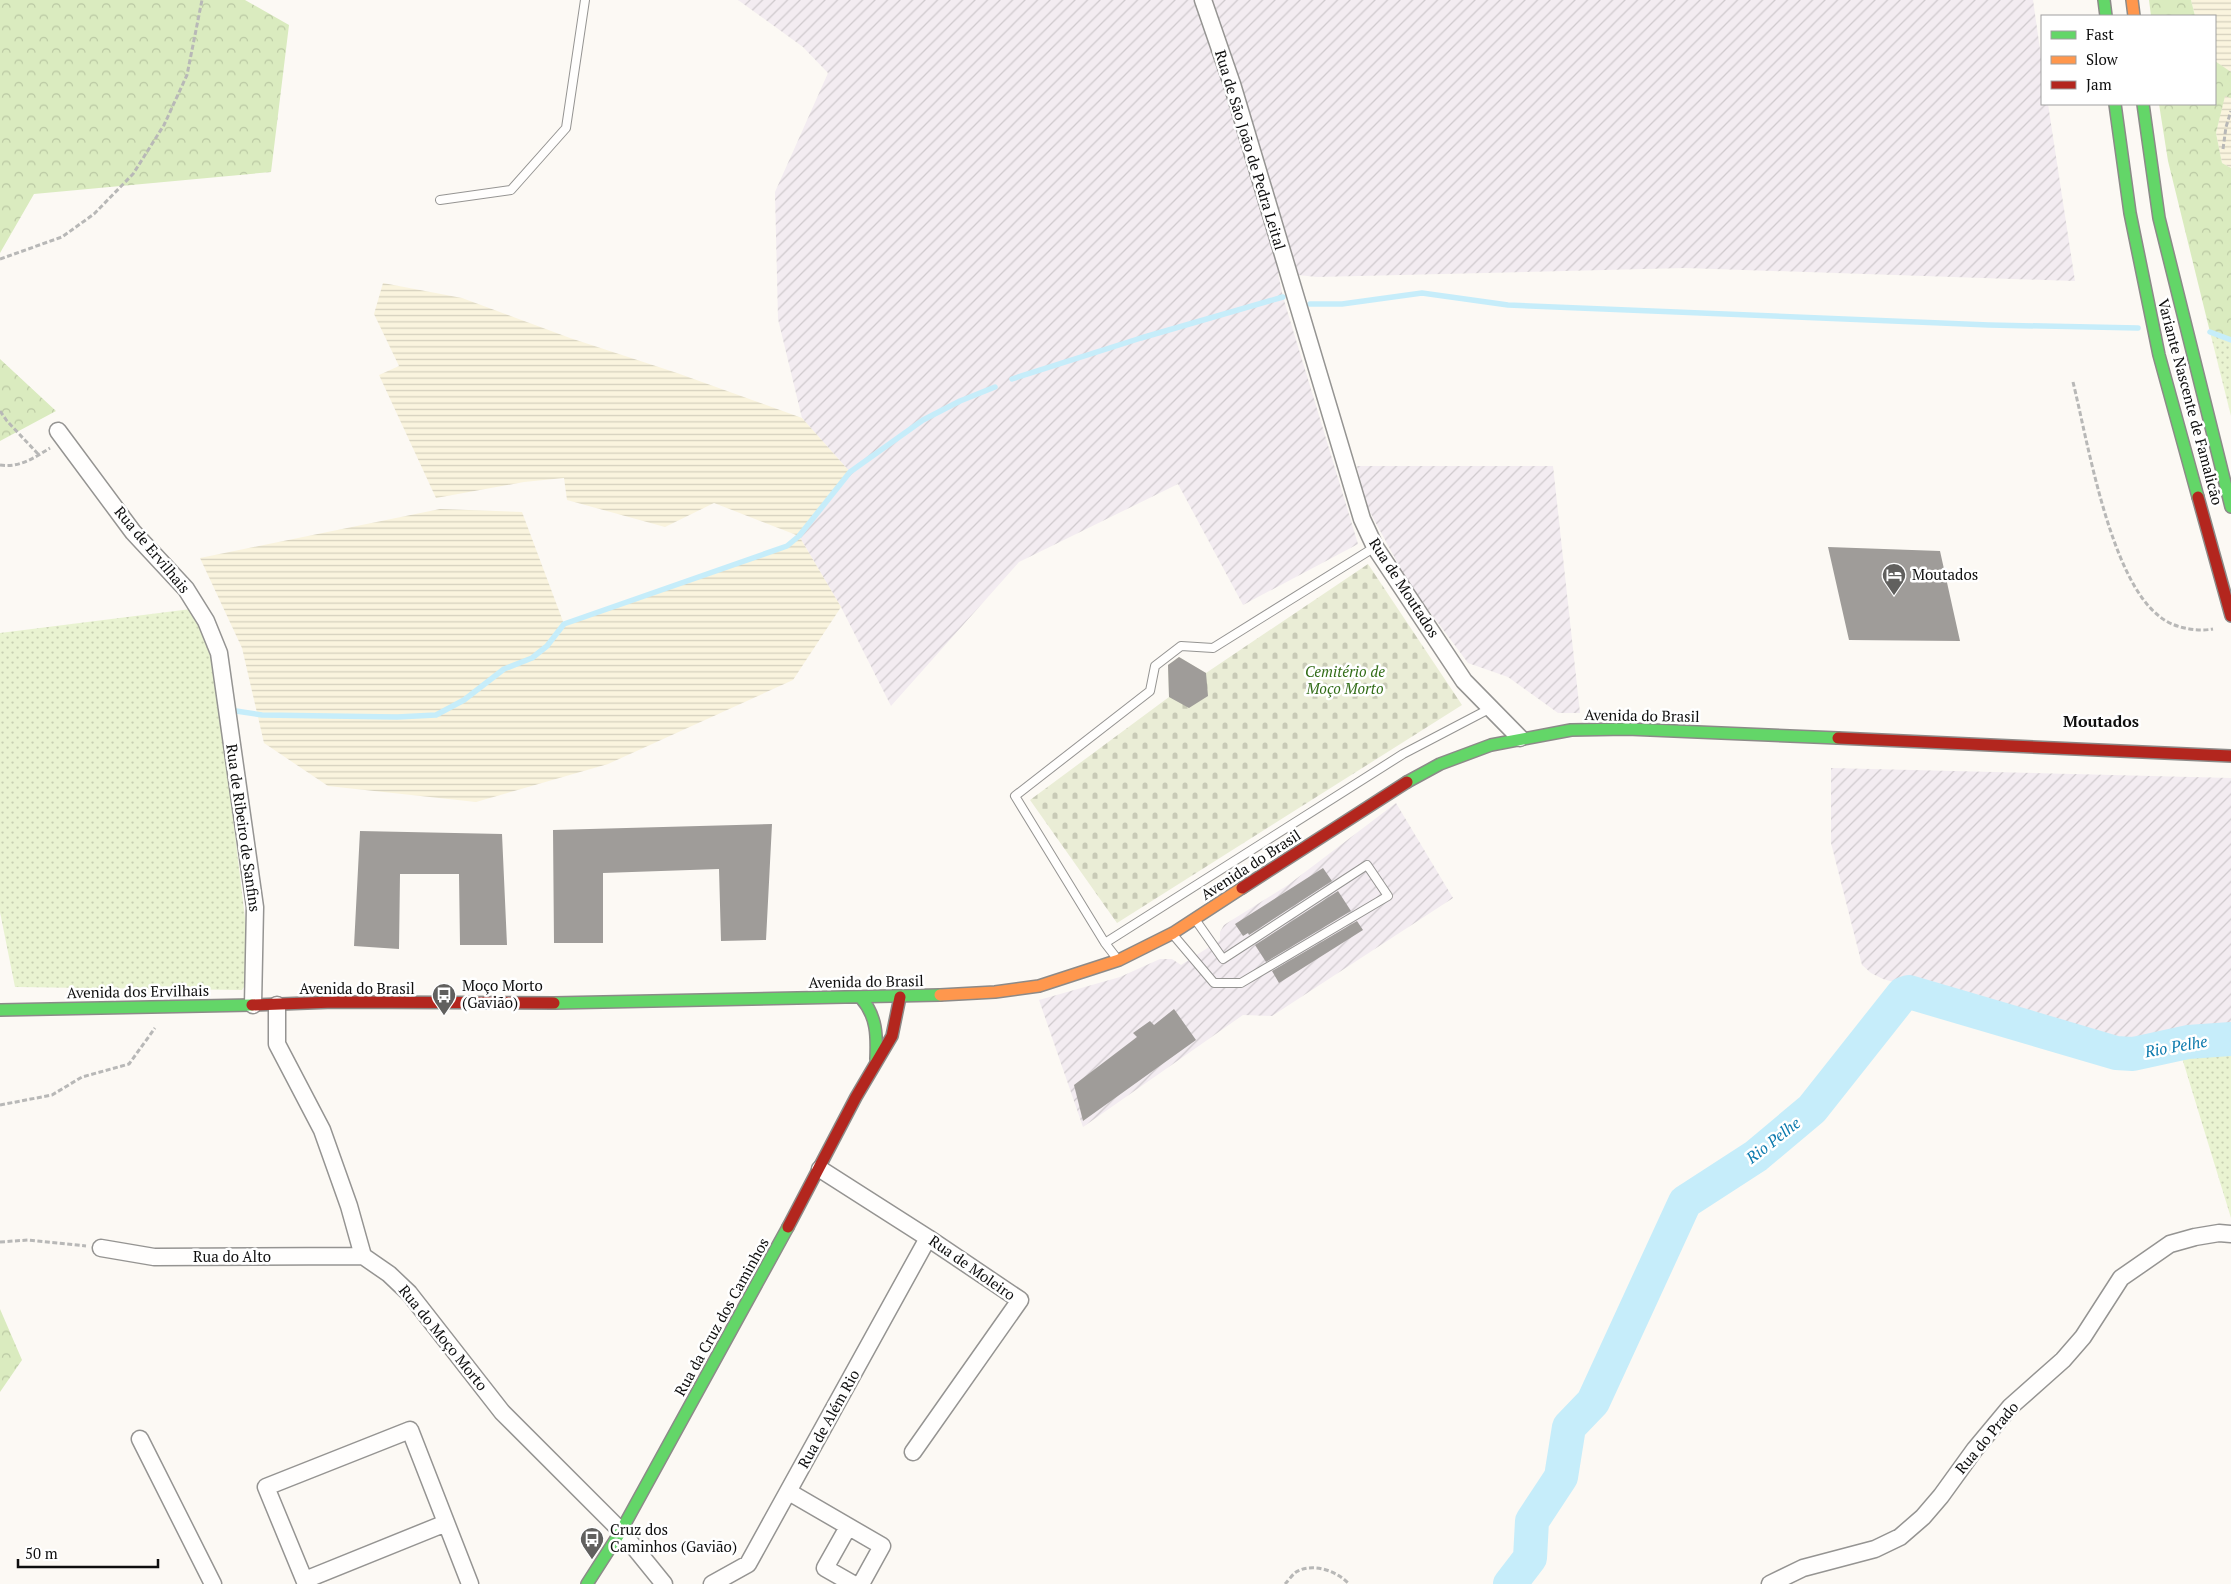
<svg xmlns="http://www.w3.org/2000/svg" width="2231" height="1584" font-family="'PT Serif',serif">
	<defs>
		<pattern id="industrial-furrows" width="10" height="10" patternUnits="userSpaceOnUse" patternTransform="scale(1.25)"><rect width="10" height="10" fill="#f3ecf1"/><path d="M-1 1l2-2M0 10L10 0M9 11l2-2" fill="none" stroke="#cfc9cd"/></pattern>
		<pattern id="farmland-rules" width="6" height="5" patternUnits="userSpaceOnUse" patternTransform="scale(1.25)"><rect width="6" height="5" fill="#faf4de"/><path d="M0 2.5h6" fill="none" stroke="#d5d0bd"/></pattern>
		<pattern id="green-dots" width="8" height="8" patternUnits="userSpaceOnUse" patternTransform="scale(1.25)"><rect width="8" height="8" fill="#e9f3d1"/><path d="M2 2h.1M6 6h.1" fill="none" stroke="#c7cfb2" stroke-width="1.8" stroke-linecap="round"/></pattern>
		<pattern id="forest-crowns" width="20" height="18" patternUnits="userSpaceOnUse" patternTransform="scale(1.25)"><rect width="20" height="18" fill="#daebbf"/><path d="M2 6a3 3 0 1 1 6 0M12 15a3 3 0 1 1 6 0" fill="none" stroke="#bac8a3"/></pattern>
		<pattern id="cemetery-stones" width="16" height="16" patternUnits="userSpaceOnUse" patternTransform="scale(1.25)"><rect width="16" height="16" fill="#eaedd6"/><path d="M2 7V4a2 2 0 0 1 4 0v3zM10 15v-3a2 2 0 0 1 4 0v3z" fill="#c8cab6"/></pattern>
	</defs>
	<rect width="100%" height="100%" fill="#fcf9f4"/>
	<!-- industrial -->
	<path fill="url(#industrial-furrows)" d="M738,0H2033L2042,63V104H2048L2075,281L1685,268L1317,277L1278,273L1283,297L1358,544L1243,605L1178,484L1019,562L891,706L841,607L799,536L850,472L802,418L778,319L775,192L828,73L803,47Z
		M1357,466H1553L1580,713H1558L1508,677L1468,663L1409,584L1365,503Z
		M1831,768L2231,778V1023L2186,1028L2116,1045L1883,979L1871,973L1862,965L1831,843Z
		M1396,803L1453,898L1272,1016L1243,1015L1083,1127L1039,1000L1120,977L1160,959H1172L1181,965L1220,940V932L1224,925L1288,885Z"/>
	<!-- farmland -->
	<path fill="url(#farmland-rules)" d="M2191,0H2231V168L2222,163L2216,133L2230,72L2215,61V16H2195Z
		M383,283L462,298L570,338L677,373L802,418L850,472L799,536L841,607L793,680L608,764L476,802L328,786L264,743L242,648L200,558L440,509L522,512L564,624L787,546L799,536L714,503L665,527L567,500L564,478L524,482L436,498L379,375L399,366L374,314Z"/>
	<!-- green -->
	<path fill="url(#green-dots)" d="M2210,332L2231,340V416Z
		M191,609L213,650L245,918L249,979L242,990L15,987L0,912V633Z
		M2231,1029V1218L2175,1035Z"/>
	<!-- forest -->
	<path fill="url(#forest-crowns)" d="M0,0H245L289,25L271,172L34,194L0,253Z
		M2149,0H2191L2195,16H2151Z
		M2215,61L2231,72V98L2225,96L2216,133L2222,163L2231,168V340L2210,332L2168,161L2159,104H2215Z
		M0,359L56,411L0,441Z
		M0,1309L22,1360L0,1392Z"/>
	<!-- cemetery -->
	<path fill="url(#cemetery-stones)" d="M1368,564L1462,705L1117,923L1030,800L1169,697L1168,665L1179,657L1206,673Z"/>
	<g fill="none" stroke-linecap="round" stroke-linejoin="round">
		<!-- stream -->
		<path stroke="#c6edfa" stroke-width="5.5" d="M1310,304H1342L1422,293L1508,305L1989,325L2138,328
			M2210,332L2231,340
			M1012,379L1141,338L1283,297
			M236,711L262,715L397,717L436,715L464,700L504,669L532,658L547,646L564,624L787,546L799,536L850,472L923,420L960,401L995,387"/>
		<!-- river -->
		<path stroke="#c6edfa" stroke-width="34" d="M1510,1584L1530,1558L1532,1521L1561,1477L1569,1427L1593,1402L1685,1202L1756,1156L1812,1109L1903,994L1909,992L2116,1053L2133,1054L2188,1042L2231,1039"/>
	</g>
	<!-- building -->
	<path fill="#9f9c99" d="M1828,547L1940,551L1960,641L1849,640Z
		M1179,657L1206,673L1208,696L1189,708L1169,697L1168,665Z
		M772,824L766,940L721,941L719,869L603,873V943H554L553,830Z
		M360,831L502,834L507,945H460L459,874H400L399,949L354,946Z
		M1323,868L1332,881L1249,935L1248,933L1243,936L1235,924Z
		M1338,891L1351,911L1266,962L1255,945Z
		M1357,921L1363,930L1279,983L1272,971Z
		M1174,1009L1196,1040L1083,1121L1074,1085L1137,1037L1133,1033L1150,1021L1154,1025Z"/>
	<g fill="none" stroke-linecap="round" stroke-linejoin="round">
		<!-- lane casing -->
		<g stroke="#959492" stroke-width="10">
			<path id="lane" d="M440,200L511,190L566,128L585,0
				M1175,937L1214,983H1241L1388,896L1367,865L1223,959L1197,922
				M1105,943L1403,754L1491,708
				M1115,956L1105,943L1015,796L1150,691L1155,666L1181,646L1213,648L1375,547"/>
		</g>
		<!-- street casing -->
		<g stroke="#959492" stroke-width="19">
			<path id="street" d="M1203,0L1232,84L1362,519L1375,547L1464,681L1520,738
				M58,431L133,532L186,589L206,621L219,653L255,907L253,1005
				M277,1005V1044L322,1130L349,1206L363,1256L389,1274L409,1293L502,1412L621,1531L664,1584
				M820,1169L928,1238L1020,1300L913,1452
				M101,1248L154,1257L363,1256
				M140,1439L213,1584
				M789,1492L882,1546L861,1584
				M848,1527L825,1568L853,1584
				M305,1580L446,1523
				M306,1584L266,1487L410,1430L470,1584
				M712,1584L748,1564L928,1238
				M1770,1584L1803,1568L1875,1549L1900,1537L1923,1517L1941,1496L1975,1449L2010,1407L2063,1360L2083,1337L2121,1278L2170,1244L2195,1237L2219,1233L2231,1234"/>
		</g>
		<!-- fast casing -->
		<g stroke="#8c8a88" stroke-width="14">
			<path id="fast" d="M2104,0L2106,16
				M2115,104L2130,213L2159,355L2198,497
				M2143,104L2159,218L2231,507
				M1407,782L1440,764L1491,745L1571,730L1627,729L1838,738
				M861,998C877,1016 877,1036 876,1059
				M554,1003L940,995
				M0,1010L252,1005
				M587,1584L621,1531L788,1227"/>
		</g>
		<!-- slow casing -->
		<g stroke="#8c8a88" stroke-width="14">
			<path id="slow" d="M2132,0L2134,16
				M940,995L995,992L1039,986L1119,960L1173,933L1242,888"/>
		</g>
		<!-- jam casing -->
		<g stroke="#8c8a88" stroke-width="14">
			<path id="jam" d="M2198,497L2231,616
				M1838,738L2231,756
				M1242,888L1407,782
				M252,1005L334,1002L554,1003
				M788,1227L856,1097L892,1036L900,997"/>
		</g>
		<!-- path -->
		<path stroke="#b8b8b7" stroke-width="3" stroke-dasharray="5 2.5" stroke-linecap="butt" d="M2223,149L2226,127L2231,111
			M0,259L62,237L94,214L133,174L164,125L187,75L202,0
			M2073,382C2088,443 2110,578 2159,616C2173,628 2196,632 2213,629
			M0,411L7,421L39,455
			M0,465C19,468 34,458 50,448
			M0,1105L52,1095L82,1077L129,1064L155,1028
			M0,1242L28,1240L86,1246
			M1285,1584C1288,1581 1292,1575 1296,1572C1313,1562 1337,1571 1349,1584"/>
		<!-- lane -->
		<use href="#lane" stroke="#fffefd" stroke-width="8"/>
		<!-- street -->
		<use href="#street" stroke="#fffefd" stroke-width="16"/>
		<!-- fast -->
		<use href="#fast" stroke="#63d668" stroke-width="11"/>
		<!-- slow -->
		<use href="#slow" stroke="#ff974d" stroke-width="11"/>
		<!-- jam -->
		<use href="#jam" stroke="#b3261e" stroke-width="11"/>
	</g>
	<!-- icons -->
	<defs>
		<g id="hotel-pin" transform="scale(1.25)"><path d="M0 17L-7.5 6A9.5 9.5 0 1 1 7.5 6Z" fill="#61605e" stroke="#fff"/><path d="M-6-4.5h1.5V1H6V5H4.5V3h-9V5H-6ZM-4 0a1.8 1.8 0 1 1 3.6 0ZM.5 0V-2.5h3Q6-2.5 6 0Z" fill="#fff"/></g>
		<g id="bus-pin" transform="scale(1.25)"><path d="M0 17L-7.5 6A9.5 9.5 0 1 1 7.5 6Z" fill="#61605e" stroke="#fff"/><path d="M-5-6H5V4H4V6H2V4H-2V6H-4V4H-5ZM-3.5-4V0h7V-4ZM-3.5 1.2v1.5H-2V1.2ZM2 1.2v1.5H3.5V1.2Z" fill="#fff"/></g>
	</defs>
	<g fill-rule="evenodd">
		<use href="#hotel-pin" x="1894" y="575"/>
		<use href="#bus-pin" x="444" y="995"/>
		<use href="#bus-pin" x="592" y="1539"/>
	</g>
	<g text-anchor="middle" stroke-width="5" stroke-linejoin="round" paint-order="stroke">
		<!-- street labels -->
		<g font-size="15" fill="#0e0e0e" stroke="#fff">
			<text transform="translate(1250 150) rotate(73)" y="5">Rua de São João de Pedra Leital</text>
			<text transform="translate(2190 402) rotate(75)" y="5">Variante Nascente de Famalicão</text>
			<text transform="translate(152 550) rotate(50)" y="5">Rua de Ervilhais</text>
			<text transform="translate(1404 588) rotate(57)" y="5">Rua de Moutados</text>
			<text transform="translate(1642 716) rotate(1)" y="5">Avenida do Brasil</text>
			<text transform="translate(243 828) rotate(82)" y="5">Rua de Ribeiro de Sanfins</text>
			<text transform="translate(1251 865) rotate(-33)" y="5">Avenida do Brasil</text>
			<text transform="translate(866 982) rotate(-1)" y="5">Avenida do Brasil</text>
			<text x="357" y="994">Avenida do Brasil</text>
			<text transform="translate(138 992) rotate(-1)" y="5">Avenida dos Ervilhais</text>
			<text x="232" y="1262">Rua do Alto</text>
			<text transform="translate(972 1268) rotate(35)" y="5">Rua de Moleiro</text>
			<text transform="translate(722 1317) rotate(-61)" y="5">Rua da Cruz dos Caminhos</text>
			<text transform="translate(443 1338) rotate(51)" y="5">Rua do Moço Morto</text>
			<text transform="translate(829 1419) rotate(-61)" y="5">Rua de Além Rio</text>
			<text transform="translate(1987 1438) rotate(-50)" y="5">Rua do Prado</text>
		</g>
		<!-- poi labels -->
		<g font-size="15" fill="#0e0e0e" stroke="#fff" text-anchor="start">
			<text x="1912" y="580">Moutados</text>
			<text x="462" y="991">Moço Morto<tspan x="462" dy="17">(Gavião)</tspan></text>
			<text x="610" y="1535">Cruz dos<tspan x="610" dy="17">Caminhos (Gavião)</tspan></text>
		</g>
		<!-- park labels -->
		<g font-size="15" font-style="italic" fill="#336d18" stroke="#fff">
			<text x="1345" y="677">Cemitério de<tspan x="1345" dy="17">Moço Morto</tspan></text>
		</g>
		<!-- neighbourhood labels -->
		<g font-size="16" font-weight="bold" fill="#0e0e0e" stroke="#fff">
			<text x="2101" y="727">Moutados</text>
		</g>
		<!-- water labels -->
		<g font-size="16" font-style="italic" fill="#0b79ad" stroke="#fff">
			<text transform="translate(2176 1046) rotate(-10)" y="6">Rio Pelhe</text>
			<text transform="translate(1773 1140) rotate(-38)" y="6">Rio Pelhe</text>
		</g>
	</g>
	<!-- legend -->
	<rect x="2041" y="15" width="175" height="90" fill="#ffffff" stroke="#9f9f9f"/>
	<rect x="2051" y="31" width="25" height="8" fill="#63d668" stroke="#9f9f9f"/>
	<text x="2086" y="40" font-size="15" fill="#0e0e0e">Fast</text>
	<rect x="2051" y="56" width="25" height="8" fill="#ff974d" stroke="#9f9f9f"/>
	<text x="2086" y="65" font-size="15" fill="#0e0e0e">Slow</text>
	<rect x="2051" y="81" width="25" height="8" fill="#b3261e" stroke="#9f9f9f"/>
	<text x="2086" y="90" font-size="15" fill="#0e0e0e">Jam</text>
	<!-- scale -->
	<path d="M18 1559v8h140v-8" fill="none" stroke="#0e0e0e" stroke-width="2.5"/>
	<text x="25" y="1559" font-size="15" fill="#0e0e0e" stroke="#ffffff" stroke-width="4" paint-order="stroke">50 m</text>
</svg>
